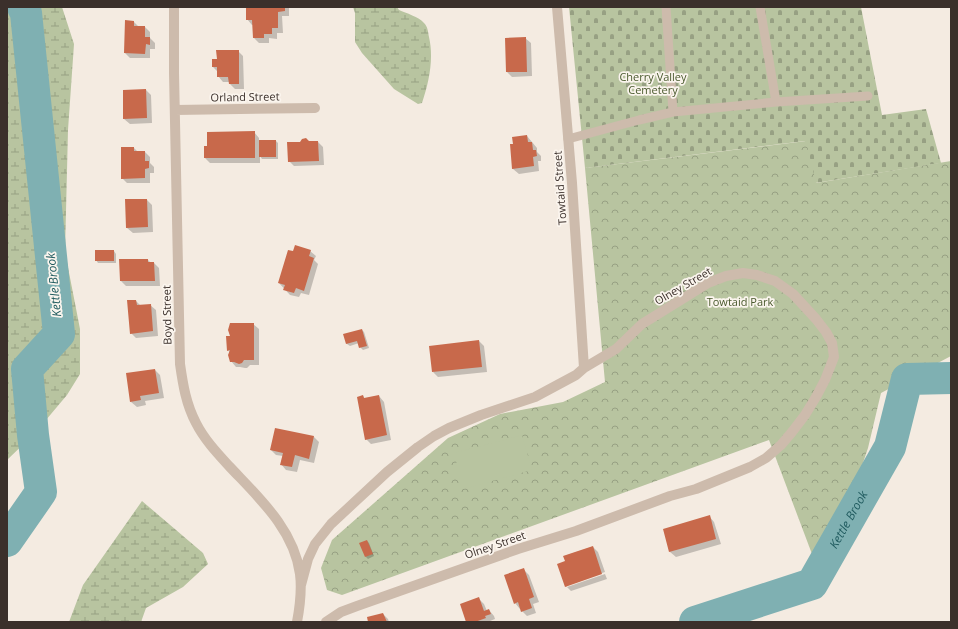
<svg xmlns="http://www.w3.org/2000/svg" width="958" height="629" font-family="'Open Sans',sans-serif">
	<defs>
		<pattern id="wetland-marsh" width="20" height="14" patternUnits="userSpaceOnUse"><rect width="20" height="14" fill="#b8c4a0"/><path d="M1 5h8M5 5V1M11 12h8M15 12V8" fill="none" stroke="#97a083"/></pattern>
		<pattern id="cemetery-stones" width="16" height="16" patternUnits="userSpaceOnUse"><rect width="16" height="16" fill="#b8c4a0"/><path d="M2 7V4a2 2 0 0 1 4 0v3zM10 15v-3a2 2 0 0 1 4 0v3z" fill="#97a083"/></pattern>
		<pattern id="park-crowns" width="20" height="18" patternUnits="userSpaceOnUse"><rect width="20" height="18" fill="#b8c4a0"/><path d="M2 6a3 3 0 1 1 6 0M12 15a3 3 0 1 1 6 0" fill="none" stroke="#97a083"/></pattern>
	</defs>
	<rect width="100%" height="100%" fill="#f4ebe1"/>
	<!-- wetland -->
	<path fill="url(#wetland-marsh)" d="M7,7H62L74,44L68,130L65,252L80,329V374L67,395L35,433L7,460Z
		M353,7H397L399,10C406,13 419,17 424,23C428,27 428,32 429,37C434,59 429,82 422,103L418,104L394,89L362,53L355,42V13Z
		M142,501L203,553L208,564L183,587L146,608L141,622H69L83,585Z"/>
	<!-- cemetery -->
	<path fill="url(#cemetery-stones)" d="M569,7H861L882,115L926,109L941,163L815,183L805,141L585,168Z"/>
	<!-- park -->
	<path fill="url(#park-crowns)" d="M806,141L816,183L951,161V356L881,393L868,448L845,516L815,562L769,440L342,595L327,590L321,568L332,540L448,438L500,414L563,402L605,382L585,168Z"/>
	<!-- garden -->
	<path fill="#b8c4a0" d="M522,435L532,470L463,489L454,453Z"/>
	<!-- shadow -->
	<path fill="#0003" d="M247,7H289V16H282L283,33H277V39L269,38V43H259L254,38L253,25H252L247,19Z
		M134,22L139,27H145L150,32V38L155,43V49H150V58H130L125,53Z
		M525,38L531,43L532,76L512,77L507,72Z
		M238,51L243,56L244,89H235L230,84V82H223L218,76V72L213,67L218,60Z
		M146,90L151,95L152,123L130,124L124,119Z
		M254,132L259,138V141H276L278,143V159H262L260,156V163H210L205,158V147Z
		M527,136L537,148V152L541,156V161H538L539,171L519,174L513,169L514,145Z
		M308,142H318L323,147L324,165L294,166L289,161Z
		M134,148L138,152H145L150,157V163L154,167V173H150V183H127L122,178Z
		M126,200H147L152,205L153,232L133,233L127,228Z
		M114,251L116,254V263H98L96,260Z
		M310,251L316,256L314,260L318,264L309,295L301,293L299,297L290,295L279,283Z
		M148,260L151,263H154L159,268L160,286H126L121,281Z
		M136,301L141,306L150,305L156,310L158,336L136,338L131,333Z
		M253,324L259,329V365H250L247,368H245L240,367H236L231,361L230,353L228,350L231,337Z
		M362,330L364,332L369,348L363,350L360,347L359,343L350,346L347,344L345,335Z
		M479,341L484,346L487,372L438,377L433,372Z
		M155,370L160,375L164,398L145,401L146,405L137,407L131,402Z
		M363,396L365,399L379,396L384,402L391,440L371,444L366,439Z
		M314,437L319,442L314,463L300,460L297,472L286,470L281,464L283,456L276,455L271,450Z
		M709,516L714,522L721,544L676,557L670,552L664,530Z
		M367,541L369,543L374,556L368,559L366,557Z
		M593,547L598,552L605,572L567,585V587L605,574L607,579L571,591L566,586Z
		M524,570L529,575L539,602L533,604L536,613L527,616L522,611L521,608L520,609L515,603Z
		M479,599L484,604L487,611L489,610L494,616L495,619L490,621V622H467Z
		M383,614L388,619L389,622H369Z"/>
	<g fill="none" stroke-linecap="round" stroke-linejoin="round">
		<!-- river -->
		<g stroke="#7fb0b2" stroke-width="32">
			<path d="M7,541L41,492L33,435L27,369L59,334L26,13L23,7"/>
			<path id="s1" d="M695,622L812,584L890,447L907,379L951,378"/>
		</g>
	</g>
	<!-- building -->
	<path fill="#c8694b" d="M246,7H285V11L278,12V28H272V34H264V38H253L252,20H246Z
		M125,20L134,21V26H145V37H150V45L146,44L145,54L124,53Z
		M526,37L527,72H506L505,38Z
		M216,50H239V84H229L228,77H217V67H212V59H217Z
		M146,89L147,118L123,119V90Z
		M255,131V158H204V146H207V132Z
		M527,135L528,142H532L533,150H536L537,156L533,157L534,166L512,169L510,144H513L512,137Z
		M306,138L309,141H318L319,161L288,162L287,142H300L302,139Z
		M259,140H276V157H259Z
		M121,147H134V151H145V161H149V168L145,169V178L121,179Z
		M125,199H147L148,227L126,228Z
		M295,245L311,250L309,256L314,258L304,291L296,288L294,293L283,290L285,285L278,283L288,250L293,251Z
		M95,250H114V261H95Z
		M119,259H148V262H154L155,281H120Z
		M127,300H136L137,305L151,304L153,331L130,334Z
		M230,323H254V360H244L242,363L239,364L234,362H230L228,355L230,350L227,351L226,336H230L228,330Z
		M362,329L367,346L359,348L357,341L346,344L343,334Z
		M479,340L482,367L432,372L429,346Z
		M155,369L159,393L140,396L141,400L130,402L126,373Z
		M363,395L364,398L379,395L387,435L365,440L357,397Z
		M275,428L314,436L309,459L295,455L292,467L280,465L283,453L270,450Z
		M710,515L716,539L669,552L663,529Z
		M367,540L373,554L365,557L359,543Z
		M593,546L602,574L565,587L557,564L565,561L563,556Z
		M524,568L534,597L529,599L532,608L521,612L518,602L514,604L504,575Z
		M479,597L484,611L489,609L491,614L485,616L486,618L475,622H466L460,604Z
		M383,613L387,622H368L367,617Z"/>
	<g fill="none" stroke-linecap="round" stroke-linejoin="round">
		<!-- lane -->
		<path stroke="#cdbbac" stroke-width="9" d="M666,7L673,112L776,102L868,96
			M760,7L776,102
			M568,139L639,120L673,112"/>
		<!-- street -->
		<path stroke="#cdbbac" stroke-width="10" d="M174,7V73L180,364C183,385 186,404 196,423C204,439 217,453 229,466C258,497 294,529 300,574C302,590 300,606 297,622
			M557,7L572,183L584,368
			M175,110L315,108
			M301,585L308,559L315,544L331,524L387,472L418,447L434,436L449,428L481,415L535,397L576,375L584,368L616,349L642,324L708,283L726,276L743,273L757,275L775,281L793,294L816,319L826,332L832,343L834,357L825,380L816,397L805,415L792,432L781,445L766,458L750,467L696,489L670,496L576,531L518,549L357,606L341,612L326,622"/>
	</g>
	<g text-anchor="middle" stroke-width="3.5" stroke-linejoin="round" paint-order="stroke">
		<!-- park labels -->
		<g font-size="11" fill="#4a5a2e" stroke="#fbf5ee">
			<text x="653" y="81">Cherry Valley<tspan x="653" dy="13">Cemetery</tspan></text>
			<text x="740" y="306">Towtaid Park</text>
		</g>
		<!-- street labels -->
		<g font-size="11" fill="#3b302b" stroke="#fbf5ee">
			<text transform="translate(245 97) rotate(-1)" y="4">Orland Street</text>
			<text transform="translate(560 188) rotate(-94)" y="4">Towtaid Street</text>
			<text transform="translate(683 286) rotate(-30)" y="4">Olney Street</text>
			<text transform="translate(167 315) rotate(-91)" y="4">Boyd Street</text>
			<text transform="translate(495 545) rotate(-19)" y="4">Olney Street</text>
		</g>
		<!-- water labels -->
		<g font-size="12" font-style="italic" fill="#1f5a5e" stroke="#fbf5ee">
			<text transform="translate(54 285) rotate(-96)" y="4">Kettle Brook</text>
			<text dy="4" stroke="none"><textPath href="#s1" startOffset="197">Kettle Brook</textPath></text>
		</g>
	</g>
	<!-- border -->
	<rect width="958" height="629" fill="none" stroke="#3b302b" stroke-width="16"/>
</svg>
